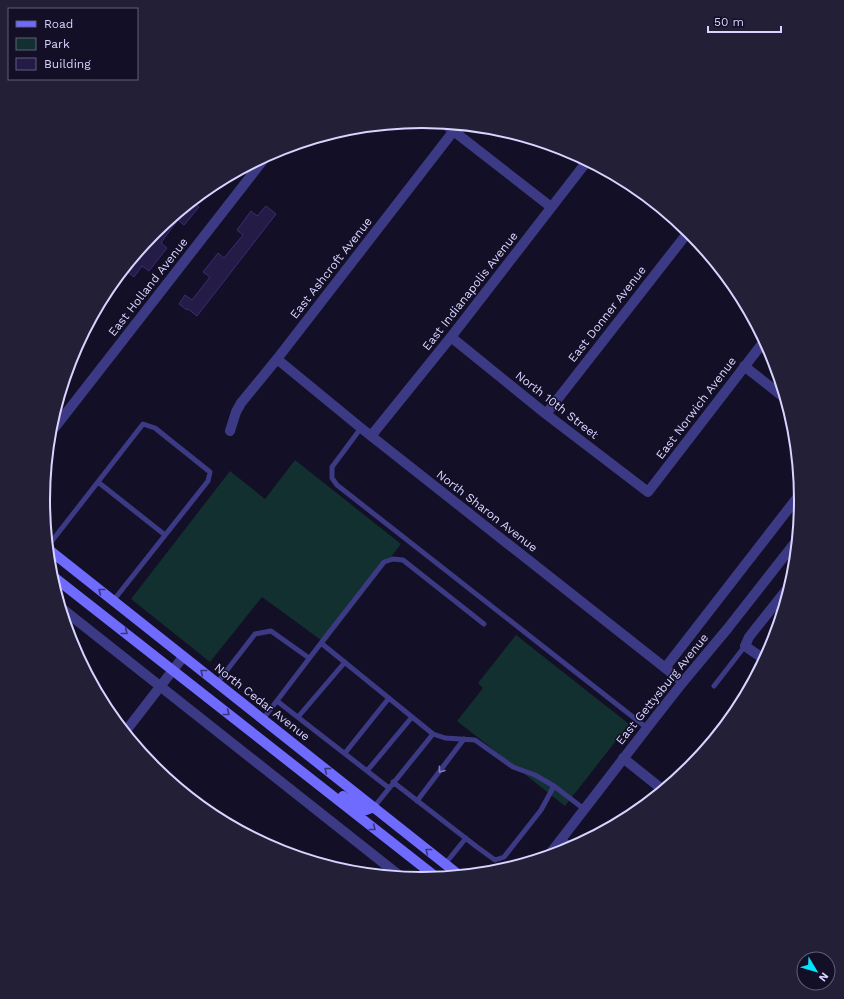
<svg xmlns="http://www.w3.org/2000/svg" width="844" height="999" font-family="'Work Sans',sans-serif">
	<rect width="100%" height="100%" fill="#130f26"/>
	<!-- green -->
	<path fill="#12302f" d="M295,460L401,544L325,643L262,597L210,662L131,599L230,471L265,499Z
		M516,635L629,724L565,806L457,721L483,688L478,683Z"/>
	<!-- building -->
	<path fill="#241b47" stroke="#3b2d73" d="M191,201L199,207L184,225L178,220L165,237L161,243L167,248L149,271L142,266L134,277L124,269L154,231Z
		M266,206L276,214L197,316L188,309L187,310L179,304L185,295L192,300L210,277L203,272L211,262L218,253L224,258L243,235L237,230L251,211L257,216Z"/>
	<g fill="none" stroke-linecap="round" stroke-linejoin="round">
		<!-- service -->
		<path stroke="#3d3a85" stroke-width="5" d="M361,428L332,467V478L337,485L647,728
			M98,482L165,535
			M48,546L143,424L155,428L210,472L208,481L113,601
			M321,643L433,734L445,738L475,740L513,767L535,775L554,786L584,809
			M217,683L255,634L271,631L309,658
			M714,686L745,646
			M277,701L389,788
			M298,717L345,662
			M263,719L321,643L384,562L393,559L403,560L484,624
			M345,753L389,698
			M367,771L412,717
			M393,782L477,847L495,860L504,857L541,810L554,786
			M417,801L464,739
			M374,807L433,734
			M562,838L573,847
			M445,864L466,838"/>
		<!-- minor -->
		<path stroke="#3d3a85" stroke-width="10" d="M442,122L551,207
			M451,337L546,414L648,492L765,340
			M277,359L361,428L683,682
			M744,366L786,399
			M546,414L689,231
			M230,431L236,412L241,403L277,359L459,124
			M49,435L268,154
			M371,436L451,337L588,160
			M60,607L400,876
			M764,659L745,646L749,637L791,584
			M665,668L800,494
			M125,732L183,657
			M623,758L663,790"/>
		<!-- tertiary -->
		<path stroke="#3d3a85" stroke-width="10" d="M549,855L647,728L683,682L728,628L797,540"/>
		<!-- secondary -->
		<path stroke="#6f6bff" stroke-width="10" d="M48,549L459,875
			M50,574L436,877
			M343,796L361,809L366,810L374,807"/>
	</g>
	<!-- one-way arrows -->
	<defs><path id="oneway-chevron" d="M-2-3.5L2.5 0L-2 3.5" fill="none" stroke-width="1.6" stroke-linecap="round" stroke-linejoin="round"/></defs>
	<g stroke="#38347d">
		<use href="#oneway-chevron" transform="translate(101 591) rotate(-142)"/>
		<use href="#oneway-chevron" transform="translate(125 632) rotate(38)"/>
		<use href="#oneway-chevron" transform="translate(203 672) rotate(-142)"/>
		<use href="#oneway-chevron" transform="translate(227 713) rotate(38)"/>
		<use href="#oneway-chevron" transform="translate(327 770) rotate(-142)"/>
		<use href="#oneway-chevron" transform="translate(373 828) rotate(38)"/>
		<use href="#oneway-chevron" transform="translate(428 851) rotate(-142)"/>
	</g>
	<use stroke="#837fbc" href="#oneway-chevron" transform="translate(441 770) rotate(127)"/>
	<g text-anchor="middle" stroke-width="3" stroke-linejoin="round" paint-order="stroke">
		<!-- street labels -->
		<g font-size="12" fill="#d9d4ff" stroke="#130f26">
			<text transform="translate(331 268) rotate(-52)" y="4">East Ashcroft Avenue</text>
			<text transform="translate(148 287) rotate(-52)" y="4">East Holland Avenue</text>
			<text transform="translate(470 291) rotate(-52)" y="4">East Indianapolis Avenue</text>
			<text transform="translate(607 314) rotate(-52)" y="4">East Donner Avenue</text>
			<text transform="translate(557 405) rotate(38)" y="4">North 10th Street</text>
			<text transform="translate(696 408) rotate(-53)" y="4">East Norwich Avenue</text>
			<text transform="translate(487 511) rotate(38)" y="4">North Sharon Avenue</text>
			<text transform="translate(662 689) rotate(-51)" y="4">East Gettysburg Avenue</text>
			<text transform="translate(262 702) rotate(38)" y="4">North Cedar Avenue</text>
		</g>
	</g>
	<!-- crop -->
	<path d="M0 0H844V999H0ZM50 500a372 372 0 1 1 744 0a372 372 0 1 1-744 0Z" fill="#231f37" fill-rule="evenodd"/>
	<path fill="none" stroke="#d9d4ff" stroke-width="2" d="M50 500a372 372 0 1 1 744 0a372 372 0 1 1-744 0Z"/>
	<!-- legend -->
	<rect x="8" y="8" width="130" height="72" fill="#130f26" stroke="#625e7d"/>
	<rect x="16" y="21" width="20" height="6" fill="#6f6bff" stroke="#625e7d"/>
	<text x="44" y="28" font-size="12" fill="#d9d4ff">Road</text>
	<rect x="16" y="38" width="20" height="12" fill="#12302f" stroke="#625e7d"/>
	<text x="44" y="48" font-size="12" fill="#d9d4ff">Park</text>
	<rect x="16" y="58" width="20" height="12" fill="#241b47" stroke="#625e7d"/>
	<text x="44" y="68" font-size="12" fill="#d9d4ff">Building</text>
	<!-- north arrow -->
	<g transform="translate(816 971) rotate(128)"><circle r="19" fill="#130f26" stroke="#625e7d"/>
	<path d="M0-3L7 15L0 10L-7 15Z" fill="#00e5ff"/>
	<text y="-6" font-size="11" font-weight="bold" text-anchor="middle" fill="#d9d4ff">N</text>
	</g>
	<!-- scale -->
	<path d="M708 26v6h73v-6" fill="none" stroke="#d9d4ff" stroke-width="2"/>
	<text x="714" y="26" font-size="12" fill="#d9d4ff" stroke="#130f26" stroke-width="3" paint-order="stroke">50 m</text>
</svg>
